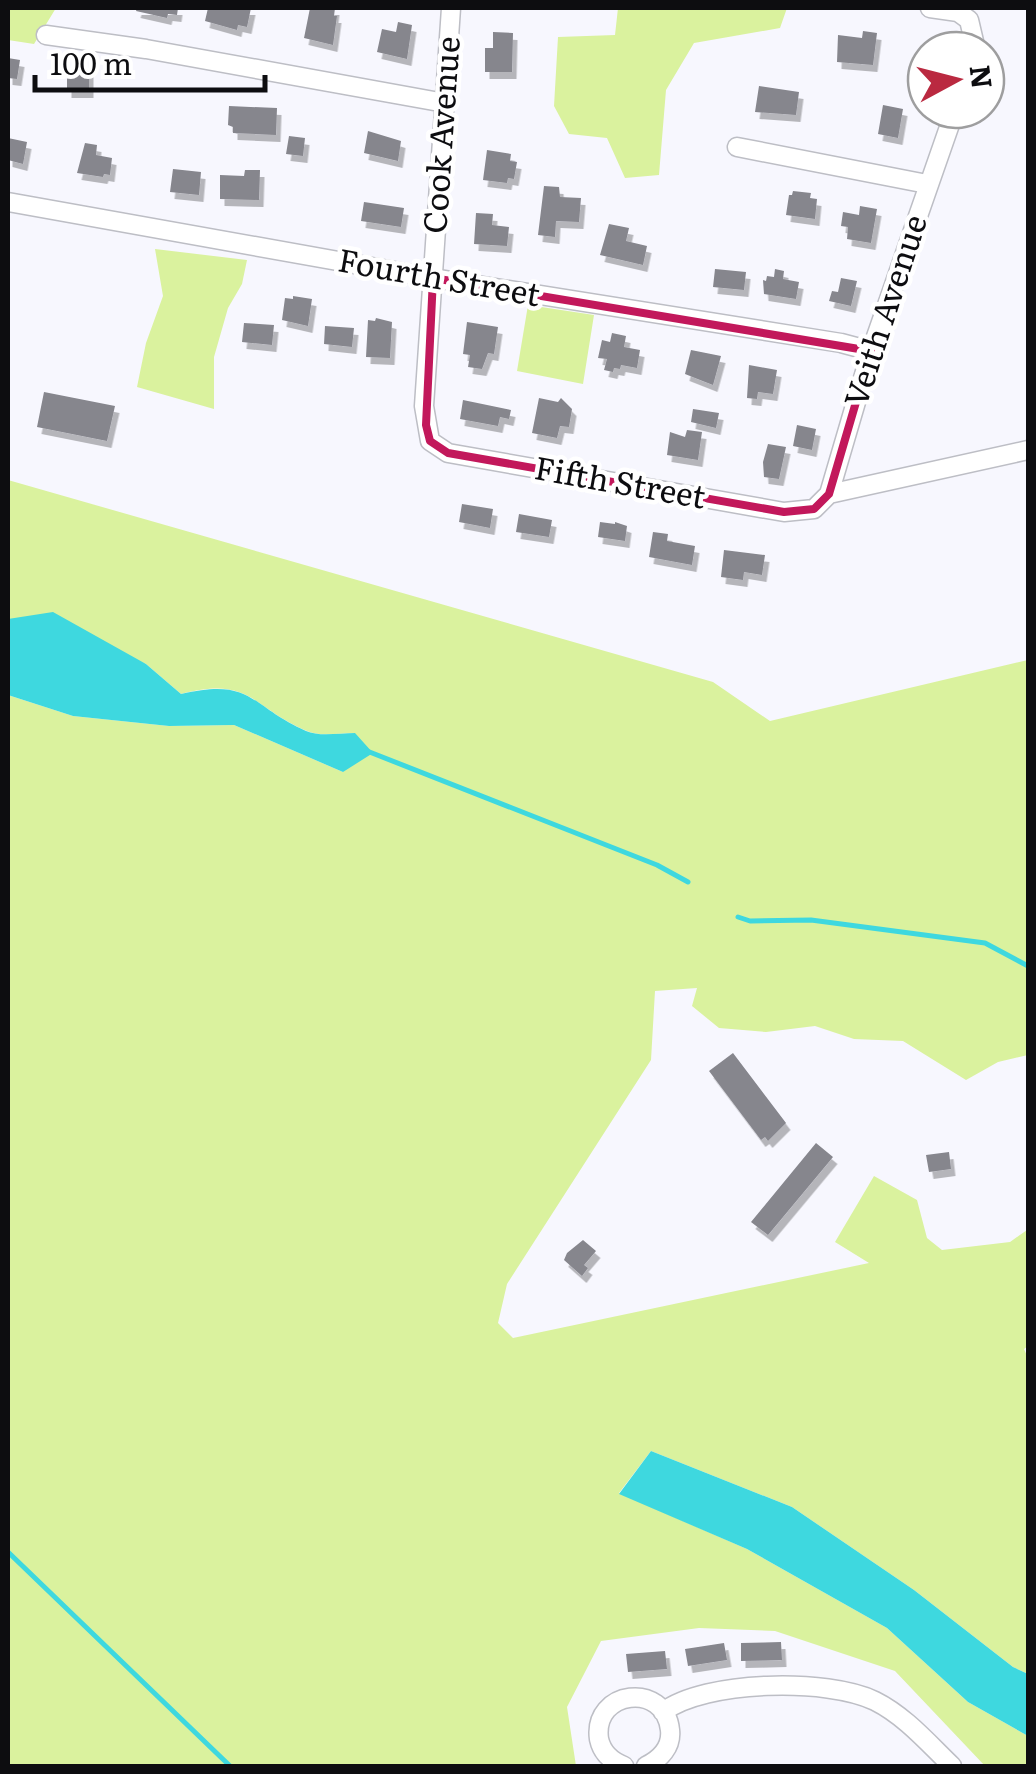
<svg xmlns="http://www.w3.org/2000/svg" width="1036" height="1774" font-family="Literata,serif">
	<defs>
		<filter id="shadow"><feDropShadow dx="4.5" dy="7" stdDeviation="0" flood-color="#0004"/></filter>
	</defs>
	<rect width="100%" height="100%" fill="#f7f7fe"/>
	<!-- green -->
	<path fill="#daf29e" d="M8,8H56L34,44L8,40Z
		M618,8H787L780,28L694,43L666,90L659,175L625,178L607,138L569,134L554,106L558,37L615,35Z
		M155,249L247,260L242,284L228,308L214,357V409L137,387L146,343L163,296Z
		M528,305L594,315L583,384L517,371Z
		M8,480L713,682L770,721L1028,660V1055L998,1062L966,1080L903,1041L854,1039L815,1026L766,1032L719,1028L692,1006L697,988L655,991L651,1060L507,1284L498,1323L513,1338L869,1263L835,1242L874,1176L917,1200L927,1238L942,1250L1010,1242L1027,1230L1028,1212V1346L1024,1349L1028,1358V1674L1013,1667L914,1590L792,1507L651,1451L619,1493L747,1549L887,1628L968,1702L1028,1736V1766H985L895,1671L775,1631L699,1628L601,1641L567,1707L576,1766H8V695L73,716L169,726L234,725L343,772L355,733C340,733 319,737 307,731C250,707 252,676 181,694L146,664L125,655L8,619Z"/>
	<!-- water -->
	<path fill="#3ed8df" d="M53,612L146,664L181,694C253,677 249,706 306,731C319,737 340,733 355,733L373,753L343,772L234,725L169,726L73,716L8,695V619Z
		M651,1451L792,1507L914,1590L1013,1667L1028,1674V1736L968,1702L887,1628L747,1549L619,1494Z"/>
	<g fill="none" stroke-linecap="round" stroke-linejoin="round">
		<!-- stream -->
		<path stroke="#3ed8df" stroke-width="5" d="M367,751L657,865L688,882
			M738,917L750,921L811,920L985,943L1028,966
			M8,1552L230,1766"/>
	</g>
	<!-- building -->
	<path fill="#86868d" filter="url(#shadow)" d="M137,8H178L177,15L168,14L167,18L136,11Z
		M208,8H251L247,27L238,25L237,30L205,21Z
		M310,8H335L334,16H337L333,45L304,38Z
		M398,22L412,25L407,59L377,52L382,29L396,32Z
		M863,31L877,33L873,65L837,62L838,35L862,38Z
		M493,32L513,33L512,72H485V48H493Z
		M8,58L20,60L17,79L8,78Z
		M67,69H89V91H67Z
		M759,86L799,92L796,115L755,112Z
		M883,105L903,109L898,138L878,134Z
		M229,106L277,108L276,135L233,133V127L228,125Z
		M368,131L401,141L398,161L364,153Z
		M289,136L305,138L303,156L286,154Z
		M8,138L27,142L23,164L8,160Z
		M85,143L97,145L96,155L112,158L110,175L104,174L103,177L77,173Z
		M487,150L511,154L510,161L517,162L514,179L508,178L507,183L483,180Z
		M173,169L201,172L199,195L170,192Z
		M245,170H260L259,200L220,199V175L244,176Z
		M544,186L559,187L560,197L581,198L579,222L556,221L555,237L538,235Z
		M793,191L811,193L810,198L817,199L815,219L786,215L789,195H792Z
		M364,202L404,208L401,227L361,221Z
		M860,206L877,209L871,243L847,239L848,227L841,226L843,212L859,215Z
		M476,213L493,214L492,225L509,227L507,246L474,244Z
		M609,224L629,228L626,241L647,246L643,265L600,255Z
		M715,269L746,272L744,290L713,287Z
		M775,269L784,271L783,279L799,282L796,299L764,294L763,280L766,281L767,276L774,277Z
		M841,278L857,281L851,306L829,301L832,291L838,292Z
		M293,296L312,299L308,326L282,320L285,298L293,299Z
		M376,318L392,322L390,358L366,357L368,320L375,321Z
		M467,322L498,327L494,354L488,353L482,369L468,367L470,355L463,354Z
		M244,323L274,325L272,345L242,342Z
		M325,326L354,328L352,347L324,344Z
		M612,333L626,336L624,347L640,350L637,368L621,365L620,369L614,368L613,372L604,370L607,359L598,358L602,340L610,342Z
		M691,350L721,356L713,385L685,374Z
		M749,365L777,370L773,394L758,392L757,399L747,398Z
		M44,392L115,406L107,441L37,427Z
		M539,398L558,402L561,398L572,409L569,427L560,426L557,438L532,433Z
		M463,400L511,410L509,419L500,417L498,426L460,419Z
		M693,409L719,413L716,428L691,422Z
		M797,425L816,429L812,450L793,446Z
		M687,430L702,432L698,460L667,455L670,432L685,437Z
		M768,444L786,447L779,479L764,477L763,462Z
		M462,504L493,509L490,528L459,522Z
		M519,514L552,520L549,537L516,532Z
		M600,522L615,524V522L627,526L625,541L598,537Z
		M653,532L668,534L667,541L695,546L692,565L649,557Z
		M724,550L765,555L762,575L744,572L743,580L721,577Z
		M733,1053L786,1123L768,1141L765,1137L761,1140L709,1071Z
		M816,1143L833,1157L768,1235L751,1222Z
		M949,1152L951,1169L929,1172L926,1155Z
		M583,1240L596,1251L584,1265L588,1268L582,1276L564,1260L567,1253Z
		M781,1642L782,1660L741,1661V1643Z
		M724,1643L727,1660L688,1666L685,1649Z
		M665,1651L667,1669L628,1672L626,1654Z"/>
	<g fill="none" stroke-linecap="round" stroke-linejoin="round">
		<!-- minor casing -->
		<g stroke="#bdbec5" stroke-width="21">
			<path id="minor" d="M451,8L424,406L430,441L448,453L784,512L814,509L829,494L871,351L955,110
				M930,8L958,12L969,20L976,50
				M46,35L146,49L445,103
				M737,147L927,184
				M8,202L433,278L841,343L871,351
				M829,494L1028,450
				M663,1712C705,1680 828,1678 875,1701C905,1716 928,1743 952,1766
				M624,1766C611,1761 602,1753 599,1739C592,1690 665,1681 670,1730C672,1747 660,1759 646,1766"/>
		</g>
		<!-- minor -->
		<use href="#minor" stroke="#fff" stroke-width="18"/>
	</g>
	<!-- marked area -->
	<path fill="none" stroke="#c2185b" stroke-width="8" stroke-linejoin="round" d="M433,278L871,351L829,494L814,509L784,512L448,453L430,441L426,425Z"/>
	<g text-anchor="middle" stroke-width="9" stroke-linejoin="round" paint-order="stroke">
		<!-- street labels -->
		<g font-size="32" fill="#0d0d10" stroke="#fff">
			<text transform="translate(442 135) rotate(-86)" y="11">Cook Avenue</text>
			<text transform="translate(439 278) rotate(10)" y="11">Fourth Street</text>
			<text transform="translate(886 311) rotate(-72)" y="11">Veith Avenue</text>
			<text transform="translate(620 483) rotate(10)" y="11">Fifth Street</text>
		</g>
	</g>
	<!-- border -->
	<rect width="1036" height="1774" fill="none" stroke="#0d0d10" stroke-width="20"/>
	<!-- north arrow -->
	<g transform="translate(956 80) rotate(83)"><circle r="48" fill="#ffffff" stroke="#9e9e9f" stroke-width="2.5"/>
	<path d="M0-8L18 38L0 25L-18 38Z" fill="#ba2940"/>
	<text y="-15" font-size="28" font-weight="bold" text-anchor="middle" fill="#0d0d10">N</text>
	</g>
	<!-- scale -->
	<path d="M35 75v15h230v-15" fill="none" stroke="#0d0d10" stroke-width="5"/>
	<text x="50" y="75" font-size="30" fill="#0d0d10" stroke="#ffffff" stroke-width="8" paint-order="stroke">100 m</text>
</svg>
